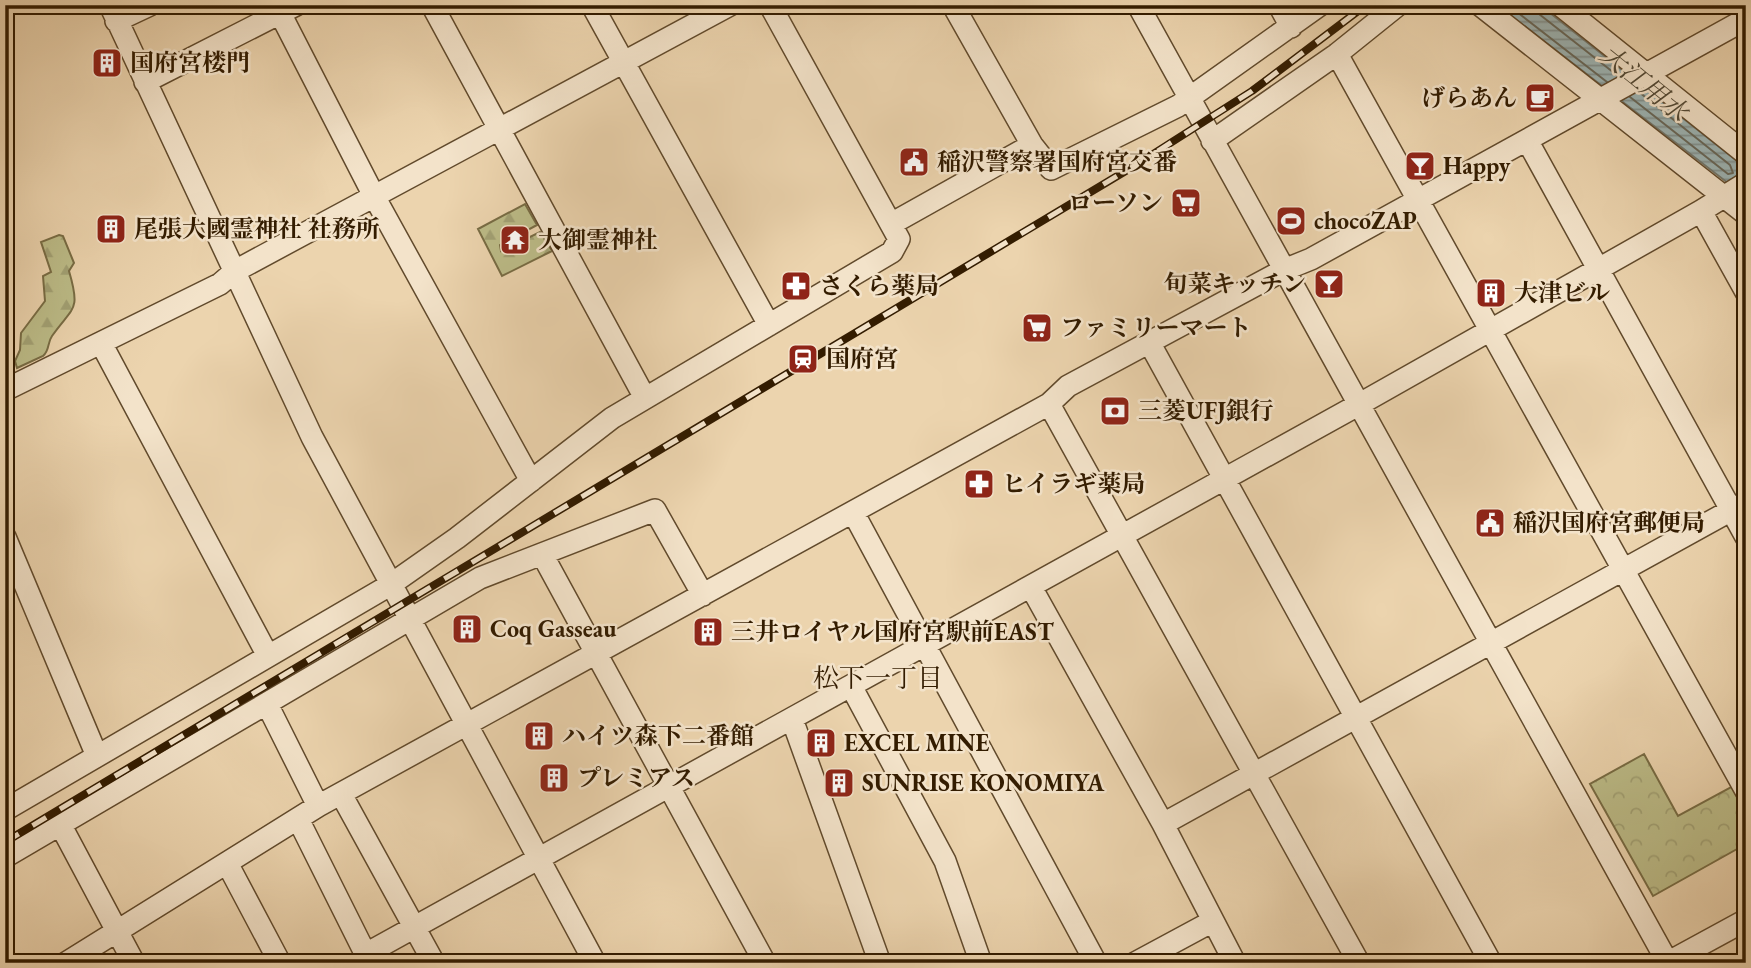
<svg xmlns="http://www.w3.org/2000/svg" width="1751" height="968" font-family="'EB Garamond','Noto Serif JP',serif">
	<defs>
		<pattern id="forest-firs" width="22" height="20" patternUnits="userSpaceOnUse" patternTransform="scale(1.75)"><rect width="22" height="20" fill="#bcbc88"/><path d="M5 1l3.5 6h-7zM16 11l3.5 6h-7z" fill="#a2a174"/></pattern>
		<pattern id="park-crowns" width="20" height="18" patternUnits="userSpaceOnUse" patternTransform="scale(1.75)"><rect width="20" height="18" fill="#bcbc88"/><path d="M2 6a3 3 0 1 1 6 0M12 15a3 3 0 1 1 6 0" fill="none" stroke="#a2a174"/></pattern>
		<pattern id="water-rules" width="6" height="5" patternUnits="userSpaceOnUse" patternTransform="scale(1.75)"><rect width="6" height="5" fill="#9db5b5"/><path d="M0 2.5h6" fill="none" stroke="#819291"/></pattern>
	</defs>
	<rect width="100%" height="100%" fill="#ecd4ae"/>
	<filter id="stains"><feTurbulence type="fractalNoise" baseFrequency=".00286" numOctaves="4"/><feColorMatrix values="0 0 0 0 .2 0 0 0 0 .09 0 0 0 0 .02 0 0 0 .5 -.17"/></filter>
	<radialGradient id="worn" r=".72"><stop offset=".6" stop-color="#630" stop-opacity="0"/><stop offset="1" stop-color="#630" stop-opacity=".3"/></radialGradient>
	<!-- forest -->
	<path fill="url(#forest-firs)" stroke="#786c44" stroke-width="2" d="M525,204L537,225L500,245L501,251L540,232L552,251L502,276L478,229Z
		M59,235L63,236L74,263L69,271C81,312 73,306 52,336C47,343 50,350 43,356L17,368L15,361L20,350L21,333L45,301L43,276L51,272L41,242Z"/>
	<!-- park -->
	<path fill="url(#park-crowns)" stroke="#786c44" stroke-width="2" d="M1644,754L1678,816L1733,786L1746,809V844L1653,896L1590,784Z"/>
	<!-- water -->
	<path fill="url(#water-rules)" stroke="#73786d" stroke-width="2" d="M1497,5H1540L1737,161L1746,171V197Z"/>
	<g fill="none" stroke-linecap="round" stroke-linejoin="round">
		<!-- shore -->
		<path stroke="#68685a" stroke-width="2" d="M1508,5L1607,82
			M1536,5L1539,14L1618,76
			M1630,97L1728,174L1733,173L1730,165L1639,92"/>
		<!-- minor casing -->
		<g stroke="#614a2c" stroke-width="24">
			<path id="minor" d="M110,5L312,437L595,963
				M432,5L645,398
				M592,5L769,325
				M1138,5L1668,963
				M1279,5L1291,27
				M1480,5L1746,214
				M1560,5L1746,154
				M280,13L374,196L531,481
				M116,21L150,5
				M1337,54L1746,791
				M145,82L296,5
				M1527,140L1746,537
				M1212,141L1337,54L1398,5
				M1032,145L1051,169L1178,106L1320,5
				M1701,211L1746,292
				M891,224L1032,145L953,5
				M1149,342L1491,963
				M101,343L268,656
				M5,390L220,284L235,271L730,5
				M1049,404L1359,963
				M853,512L1096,963
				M5,537L97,756
				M542,554L765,963
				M1031,587L1163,824L1235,963
				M851,686L945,861L981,963
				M267,704L318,806
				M792,719L880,963
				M341,794L434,963
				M5,810L390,585L457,538L612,418L892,252L899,239L770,5
				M298,819L370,963
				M60,824L134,963
				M1163,824L1746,502
				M5,857L480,578L655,510L703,595
				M227,863L280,963
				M366,954L1358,405L1701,211L1746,183
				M66,963L318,806L1049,404L1068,386L1284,270L1311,259L1746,19
				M1135,963L1213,921
				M1667,963L1746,920"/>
		</g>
		<!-- minor -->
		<use href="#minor" stroke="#f3e3ca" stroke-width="21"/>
		<!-- rail casing -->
		<g stroke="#331c00" stroke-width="8">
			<path id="rail" d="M5,842L1139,163L1252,91L1366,5"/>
		</g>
		<!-- rail -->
		<use href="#rail" stroke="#f3e3ca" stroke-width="5" stroke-dasharray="16" stroke-linecap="butt"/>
	</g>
	<!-- icons -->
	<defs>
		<g id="building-square" transform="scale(1.575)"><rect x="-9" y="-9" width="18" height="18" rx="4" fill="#8f2418" stroke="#f3e3ca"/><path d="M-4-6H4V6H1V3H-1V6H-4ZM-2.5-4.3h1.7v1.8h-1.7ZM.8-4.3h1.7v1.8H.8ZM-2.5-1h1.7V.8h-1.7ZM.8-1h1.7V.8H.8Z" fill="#fff"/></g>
		<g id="cafe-square" transform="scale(1.575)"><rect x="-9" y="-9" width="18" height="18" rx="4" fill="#8f2418" stroke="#f3e3ca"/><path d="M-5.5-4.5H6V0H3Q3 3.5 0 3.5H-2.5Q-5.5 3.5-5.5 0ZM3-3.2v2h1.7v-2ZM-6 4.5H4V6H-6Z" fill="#fff"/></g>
		<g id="civic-square" transform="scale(1.575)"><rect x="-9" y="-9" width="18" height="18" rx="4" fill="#8f2418" stroke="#f3e3ca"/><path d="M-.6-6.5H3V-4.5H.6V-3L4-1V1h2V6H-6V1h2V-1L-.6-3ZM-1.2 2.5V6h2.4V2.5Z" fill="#fff"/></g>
		<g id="bar-square" transform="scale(1.575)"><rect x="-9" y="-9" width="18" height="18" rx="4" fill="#8f2418" stroke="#f3e3ca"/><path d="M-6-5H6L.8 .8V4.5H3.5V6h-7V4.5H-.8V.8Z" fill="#fff"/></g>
		<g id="supermarket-square" transform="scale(1.575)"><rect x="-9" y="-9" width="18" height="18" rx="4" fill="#8f2418" stroke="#f3e3ca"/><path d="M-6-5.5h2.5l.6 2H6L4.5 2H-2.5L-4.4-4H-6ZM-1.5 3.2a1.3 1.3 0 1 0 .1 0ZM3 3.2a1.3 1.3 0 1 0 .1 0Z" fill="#fff"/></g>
		<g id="stadium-square" transform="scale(1.575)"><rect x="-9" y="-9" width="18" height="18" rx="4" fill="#8f2418" stroke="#f3e3ca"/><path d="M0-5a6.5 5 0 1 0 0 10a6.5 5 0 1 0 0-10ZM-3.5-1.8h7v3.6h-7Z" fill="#fff"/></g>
		<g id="temple-square" transform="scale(1.575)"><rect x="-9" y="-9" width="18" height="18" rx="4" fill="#8f2418" stroke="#f3e3ca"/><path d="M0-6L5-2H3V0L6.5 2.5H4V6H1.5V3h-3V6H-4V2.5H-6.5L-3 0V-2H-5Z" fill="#fff"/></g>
		<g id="pharmacy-square" transform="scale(1.575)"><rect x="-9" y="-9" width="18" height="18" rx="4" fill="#8f2418" stroke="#f3e3ca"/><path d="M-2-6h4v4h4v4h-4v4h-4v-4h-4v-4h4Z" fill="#fff"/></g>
		<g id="station-square" transform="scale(1.575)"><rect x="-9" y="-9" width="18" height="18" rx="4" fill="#8f2418" stroke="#f3e3ca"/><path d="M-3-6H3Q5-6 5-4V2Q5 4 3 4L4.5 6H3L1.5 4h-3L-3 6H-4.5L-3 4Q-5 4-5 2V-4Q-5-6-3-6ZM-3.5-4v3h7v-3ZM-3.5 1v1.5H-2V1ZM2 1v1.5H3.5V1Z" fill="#fff"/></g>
		<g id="bank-square" transform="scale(1.575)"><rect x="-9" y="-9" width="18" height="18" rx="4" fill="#8f2418" stroke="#f3e3ca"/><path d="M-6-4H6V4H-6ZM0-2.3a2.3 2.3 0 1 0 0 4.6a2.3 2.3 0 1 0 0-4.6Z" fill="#fff"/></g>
	</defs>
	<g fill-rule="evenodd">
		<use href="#building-square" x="107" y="63"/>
		<use href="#cafe-square" x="1540" y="98"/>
		<use href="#civic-square" x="914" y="162"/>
		<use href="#bar-square" x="1420" y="166"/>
		<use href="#supermarket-square" x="1186" y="203"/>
		<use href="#stadium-square" x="1291" y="221"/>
		<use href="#building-square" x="111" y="229"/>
		<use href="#temple-square" x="515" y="240"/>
		<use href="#bar-square" x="1329" y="284"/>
		<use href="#pharmacy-square" x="796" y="286"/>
		<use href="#building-square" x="1491" y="293"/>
		<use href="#supermarket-square" x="1037" y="328"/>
		<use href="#station-square" x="803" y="359"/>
		<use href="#bank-square" x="1115" y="411"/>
		<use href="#pharmacy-square" x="979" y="484"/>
		<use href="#civic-square" x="1490" y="523"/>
		<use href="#building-square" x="467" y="629"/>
		<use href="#building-square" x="708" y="632"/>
		<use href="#building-square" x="539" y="736"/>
		<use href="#building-square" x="821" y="743"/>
		<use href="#building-square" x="554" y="778"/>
		<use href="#building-square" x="839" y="783"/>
	</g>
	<g text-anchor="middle" stroke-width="5" stroke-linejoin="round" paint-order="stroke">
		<!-- poi labels -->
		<g font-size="24" font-weight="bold" fill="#331c00" stroke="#f3e3ca" text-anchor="start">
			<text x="130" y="71">国府宮楼門</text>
			<text x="1517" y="106" text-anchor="end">げらあん</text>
			<text x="937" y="170">稲沢警察署国府宮交番</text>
			<text x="1443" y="174">Happy</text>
			<text x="1163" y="211" text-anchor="end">ローソン</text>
			<text x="1314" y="229">chocoZAP</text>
			<text x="134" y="237">尾張大國霊神社 社務所</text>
			<text x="538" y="248">大御霊神社</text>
			<text x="1306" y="292" text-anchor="end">旬菜キッチン</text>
			<text x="819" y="294">さくら薬局</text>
			<text x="1514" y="301">大津ビル</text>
			<text x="1060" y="336">ファミリーマート</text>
			<text x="826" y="367">国府宮</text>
			<text x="1138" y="419">三菱UFJ銀行</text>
			<text x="1002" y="492">ヒイラギ薬局</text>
			<text x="1513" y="531">稲沢国府宮郵便局</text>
			<text x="490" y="637">Coq Gasseau</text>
			<text x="731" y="640">三井ロイヤル国府宮駅前EAST</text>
			<text x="562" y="744">ハイツ森下二番館</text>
			<text x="844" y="751">EXCEL MINE</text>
			<text x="577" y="786">プレミアス</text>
			<text x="862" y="791">SUNRISE KONOMIYA</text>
		</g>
		<!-- water labels -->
		<g font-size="26" font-style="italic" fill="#534a36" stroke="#f3e3ca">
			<text transform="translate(1644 83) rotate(39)" y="9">大江用水</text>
		</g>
		<!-- neighbourhood labels -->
		<g font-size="26" fill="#331c00" stroke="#f3e3ca">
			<text x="878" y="687">松下一丁目</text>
		</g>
	</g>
	<!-- margin -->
	<rect width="1751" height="968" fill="none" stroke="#ecd4ae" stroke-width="28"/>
	<rect x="7" y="7" width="1737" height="954" fill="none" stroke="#331c00" stroke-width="3.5"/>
	<rect x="14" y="14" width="1723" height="940" fill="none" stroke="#331c00" stroke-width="2"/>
	<rect width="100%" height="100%" filter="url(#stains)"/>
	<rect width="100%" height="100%" fill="url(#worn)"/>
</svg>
